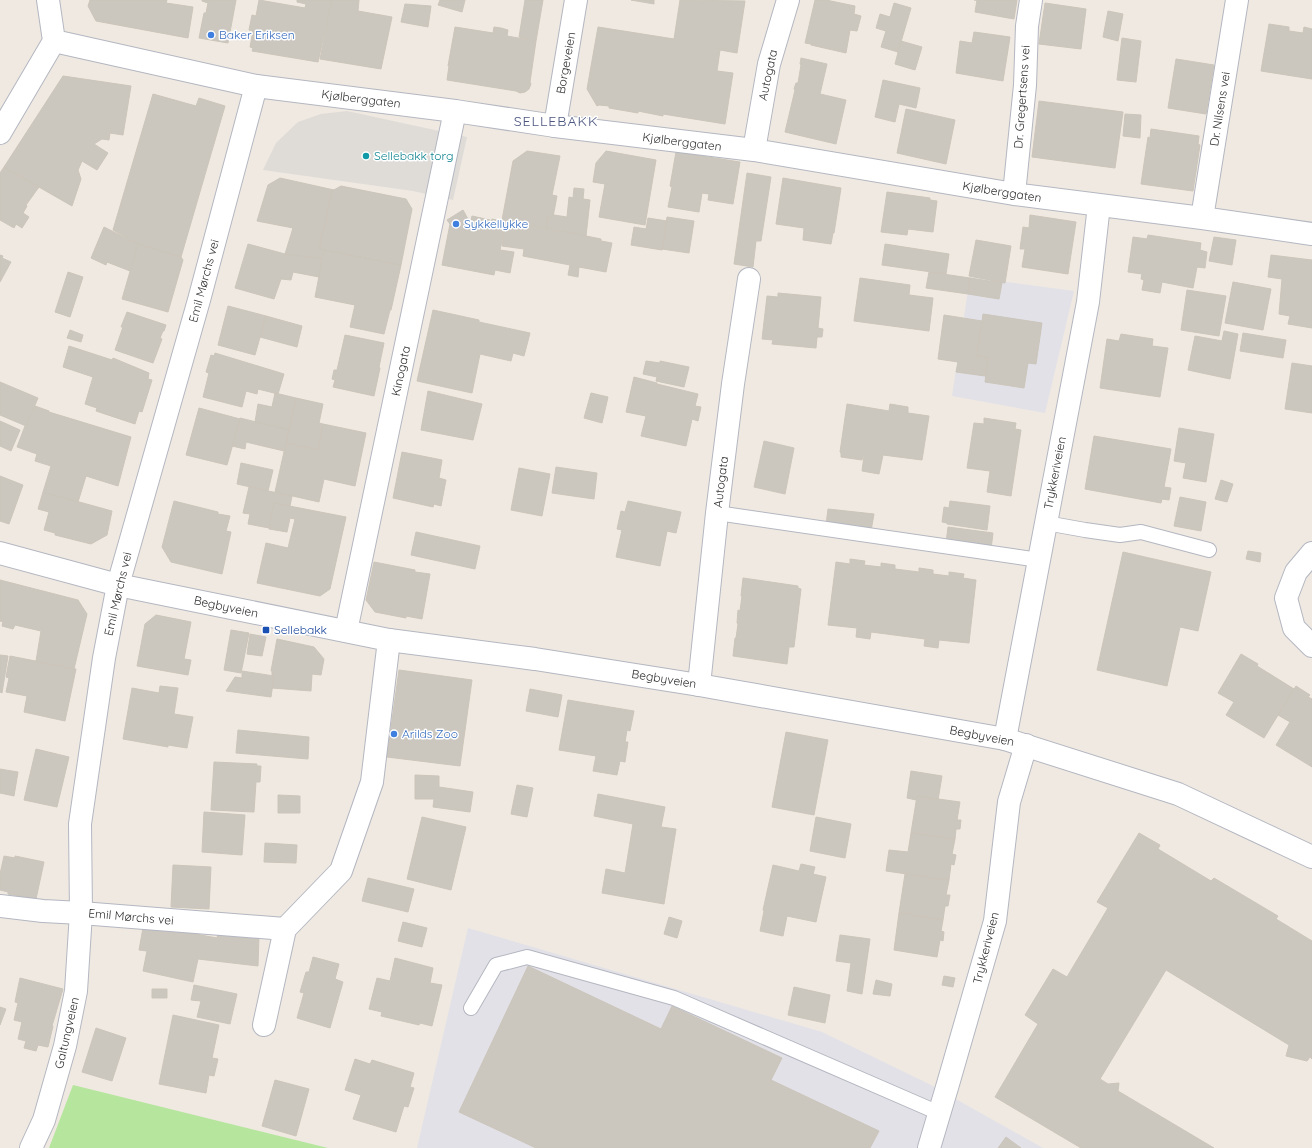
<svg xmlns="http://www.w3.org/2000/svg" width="1312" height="1148" font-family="Quicksand,sans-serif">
	<rect width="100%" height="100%" fill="#efe9e1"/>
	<!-- industrial -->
	<path fill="#e3e1e8" d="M970,277L1074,291L1045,413L952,396Z
		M468,928L822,1032L929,1084L1043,1148H417Z"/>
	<!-- green -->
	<path fill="#b6e59e" d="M73,1085L328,1148H49Z"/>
	<!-- plaza -->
	<path fill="#dfdcd8" d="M347,111L467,137L453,200L413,191L263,170L276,143L298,122L321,114Z"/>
	<!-- building -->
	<path fill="#cbc7bf" stroke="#cbc5ba" d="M90,0H167L166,3L193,7L188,38L96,21L88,6Z
		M202,0H236L228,43L199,38L204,13H206L208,3L202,1Z
		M259,0L305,8L306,4L297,2V0H332L318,62L252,51L253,48L250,47L253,31L249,30L252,15L256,16Z
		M332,0H359L358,11L392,17L381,69L320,59Z
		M440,0H465L462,12L438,5Z
		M525,0H543L536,41L519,37Z
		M631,0H654V4Z
		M680,0L745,1L737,53L720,50L717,71L733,73L725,124L663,114V116L638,111V113L609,108V106L599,105L597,106L587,89L598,27L674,39Z
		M815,0H826L855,6L854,14L861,16L857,31L850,30L846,53L811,45V44L805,43Z
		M974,0H1017L1014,19L975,12L977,0Z
		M894,3L911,8L898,52L881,47L886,31L876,28L880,14L890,17Z
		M1045,3L1086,9L1081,49L1039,44Z
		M405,4L431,6L428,27L401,22Z
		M1108,11L1123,14L1118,41L1103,37Z
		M1269,24L1289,27V31L1303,33L1304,27L1312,29V79L1261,71Z
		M455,27L493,33L494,27L501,28L508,30L507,36L536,41L530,82L531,84L529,89L525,92L520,93L516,91L447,80L449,66H448Z
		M974,32L1010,37L1003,81L956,73L960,41L972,43Z
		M1122,38L1141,41L1136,82L1117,80Z
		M901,41L922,47L915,70L895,64Z
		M801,58L827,64L820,94L846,100L836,144L785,132L795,90L794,89L796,83H798L801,65L800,64Z
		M1176,59L1214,65L1206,114L1168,108Z
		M63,76L131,86L123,135L110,133L109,140L102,139L94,144L108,153L97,170L82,161L78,170L81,179L72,206L4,167Z
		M883,80L920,88L916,108L899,104L895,122L875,117Z
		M153,94L196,106L199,98L225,106L181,257L138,244L113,230Z
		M1039,101L1123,112L1115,168L1032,157Z
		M906,109L955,120L946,164L897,153Z
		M1125,114L1141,115L1140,138L1123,136Z
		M1151,129L1199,136L1198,144L1200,145L1193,191L1141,184L1148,137L1150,138Z
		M527,151L560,156L552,195L557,196L553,217L548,216L546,228L502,220L513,161Z
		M606,151L656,160L645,225L599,217L605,184L593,182L596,163Z
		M676,152L740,162L733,204L708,200L709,194L702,193L699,212L668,207L672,187L670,186Z
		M4,167L39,187L26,205L27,206L23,213L29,217L22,228L16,224L14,228L0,220V173Z
		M747,173L771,177L761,241H756L753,267L734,264Z
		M280,178L334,190L332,191L319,249L324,250L322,259L285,254L293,228L257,221L268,185Z
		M783,178L841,188L834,233H833L831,244L803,240L804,228L776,224Z
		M341,186L406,199L412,209L401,265L319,249L332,191Z
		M574,188L584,189L583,199L590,200L586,236L546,228L548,216L553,217L554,215L567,217L569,197L573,198Z
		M887,192L930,198V200L937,201L933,232L908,229L907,235L881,232Z
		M463,210L468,219L471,220L472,216L490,220L489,223H491L492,219L501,221L500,225L505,226L500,250L514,252L510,273L495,270L494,275L442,265L450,224L447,220Z
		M1030,215L1076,222L1068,274L1022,267L1025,249H1020L1023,227L1029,228Z
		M667,217L694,221L689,253L662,249Z
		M648,218L667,221L662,250L631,245L634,227L646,229Z
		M506,221L586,236L601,239V241L612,243L606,272L579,267L578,277L568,275L570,265L523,256L524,249L502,246Z
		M104,227L138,244L130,271L107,262L106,265L91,258Z
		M1148,235L1201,243L1200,250L1207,252L1205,268L1197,267L1193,288L1162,282L1160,293L1142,290L1144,280L1141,279L1142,274L1128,272L1133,237L1147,239Z
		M1214,237L1236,240L1232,265L1209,261Z
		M976,240L1011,246L1005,283L969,276Z
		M138,244L181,257L183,260L168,312L122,299Z
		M248,244L285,254L322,259L319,277L293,272L291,280L281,279L274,299L235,288Z
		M885,244L949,254L946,274L882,265Z
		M324,250L401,265L391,310H390L384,334L350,327L355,305L315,297Z
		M0,255L3,256L2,258L11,262L0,282Z
		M1271,255L1312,260V328L1288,324L1290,316L1279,314L1282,279L1268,277Z
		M68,272L83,277L70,317L55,312Z
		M929,272L970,278L968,294L926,288Z
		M860,278L910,285L909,295L933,298L929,331L854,321Z
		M970,278L1002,283L999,299L968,294Z
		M1233,282L1271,289L1263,330L1225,323Z
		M1187,290L1226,296L1219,336L1181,330Z
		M778,293L821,297L818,328L823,329L822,337H817L816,348L772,344L773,340L762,339L767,296L778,297Z
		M228,306L266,316L255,355L218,345Z
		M433,310L479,320V322L530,333L524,356L513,353L511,361L480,354L472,393L417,381Z
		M127,312L166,325L164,331H163L160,338L162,339L153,363L115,350L123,327H121Z
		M983,314L1042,323L1036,364L1028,363L1024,388L985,382L988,357L977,356Z
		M944,315L982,321L977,356L988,357L985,376L956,372L958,362L938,359Z
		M266,316L302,326L297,347L260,337Z
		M70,330L83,335L81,342L67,338Z
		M1224,331L1238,334L1230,379L1188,370L1195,336L1222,341Z
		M1243,333L1286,340L1283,358L1240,351Z
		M1121,334L1153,339L1152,346L1168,348L1160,397L1100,388L1107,339L1119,341Z
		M345,335L384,343L379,367L380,368L374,396L333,387L335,380L332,379L334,370H337Z
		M69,346L112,360L113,358L149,373L148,379L152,380L142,412L139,411L135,424L96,411L97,408L85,404L93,377L63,367Z
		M215,353L284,374L278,394L258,389L257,394L246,391L242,407L203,397L209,373L206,372L211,355L214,356Z
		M646,361L660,363V361L689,367L684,387L656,381L657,377L643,374Z
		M1292,363L1312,366V413L1285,409Z
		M634,377L657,383V384L698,394L695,406L701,407L698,421L692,419L686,446L641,436L646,416L626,412Z
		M0,382L38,398L26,426L0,415Z
		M428,391L482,404L473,440L421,430Z
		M275,393L296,398L289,430L255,422L258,404L272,407Z
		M591,393L608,397L602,423L584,418Z
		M296,398L323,404L319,423L323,424L318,450L286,443Z
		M847,404L889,411L890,404L908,407V413L929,416L922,460L883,455L879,474L862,471L864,456H863L862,460L841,457V453L840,452Z
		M35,406L49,411V412L131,437L118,486L86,476L78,502L43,492L51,466L35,461L37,454L17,447L25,426H26Z
		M199,408L240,419L227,465L186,455Z
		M240,418L289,430L284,451L246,442L245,449L232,446Z
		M984,418L1016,423L1015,429L1021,430L1011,496L987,492L990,471L967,468L974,423L984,424Z
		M0,421L20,430L11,451L0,446Z
		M323,424L366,433L355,486L324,479L319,502L275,492L286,443L318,450Z
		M1179,428L1214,434L1206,482L1183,478L1186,463L1174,461Z
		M1094,436L1171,449L1164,487L1171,488L1169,500L1162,499L1161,503L1085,489Z
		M764,441L794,448L785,494L754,487Z
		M402,452L442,460L439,478L446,480L441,506L434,504L433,507L393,498Z
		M241,463L273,470L268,491L237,484Z
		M556,467L597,473L594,499L552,493Z
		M519,468L550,474L542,516L511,510Z
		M0,476L23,485L9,524L0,521Z
		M1221,480L1233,484L1227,502L1215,499Z
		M249,487L292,496L290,506L274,503L269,528L248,524L250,514L243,513Z
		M43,492L112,511L107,535L91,544L55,535V533L44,530L49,512L38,509Z
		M1180,497L1206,502L1201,531L1174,526Z
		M174,501L218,512V514L230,516L226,531L231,532L222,574L171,562L162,547Z
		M628,501L681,512L676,533L667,531L660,566L616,557L622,530L617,529L621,511L625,512Z
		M950,501L990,506L987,530L947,524V523L942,522L944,507L949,508Z
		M274,503L346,517L330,589L320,596L257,583L266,543L288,548L295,519L290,518L287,532L269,529Z
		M828,509L874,514L871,531L826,525Z
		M948,527L993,533L991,549L946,543Z
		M416,532L480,546L475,569L411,555Z
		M1248,551L1261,553L1260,562L1246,559Z
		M1123,552L1211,572L1198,631L1180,627L1167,686L1097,670Z
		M850,559L865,561L864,565L881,567V563L895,565V569L919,572V568L933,570V574L949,576V572L964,574L963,578L976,580L969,643L939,640L938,648L924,646L925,639L871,632L870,639L856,637L857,628L828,625L836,562L850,564Z
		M374,562L415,570V572L430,574L422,619L406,616V618L375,612L366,600Z
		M743,578L798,586V588L801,589L794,647H789L787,664L733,656L735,638H736L738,624L737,623L738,610L740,611L742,596H741Z
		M0,580L78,600L87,614L74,669L36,661L41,631L15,625L13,629L2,626L3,622L0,621Z
		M156,615L191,622L184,659L191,660L188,675L137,666L145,624Z
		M231,630L249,633L241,673L224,670Z
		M250,634L266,637L262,656L247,654Z
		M277,639L314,647L324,659L321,675L312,674L311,691L272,688L274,676L272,675V671H271Z
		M1241,654L1258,664L1257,666L1294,689L1264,738L1226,715L1234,702L1218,693Z
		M0,655L8,656L2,693L0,692Z
		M10,656L76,669L65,721L24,712L27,696L6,692L9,678L6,677Z
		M399,670L472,680L460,766L387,757Z
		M242,671L274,676L271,697L226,691L235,677L242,678Z
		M160,686L178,688L174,714L193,717L187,748L168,745V747L123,739L132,688L159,693Z
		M1296,686L1310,695L1308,697L1312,699V767L1276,745L1290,722L1278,715Z
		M530,689L562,695L558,717L526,711Z
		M568,700L634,711L630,731L627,730L625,742H628L625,762L620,761L617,775L593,771L596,756L559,750Z
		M238,730L309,737L308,759L236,753Z
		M786,732L828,740L814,815L772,807Z
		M36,749L69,757L57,807L24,800Z
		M214,762L257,764V766H261L260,782H256L254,812L211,810Z
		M0,769L18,772L14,796L0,793Z
		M911,771L942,776L938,800L917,796L916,800L907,798Z
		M415,775L439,776V787L473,792L470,812L433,807L434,799H415Z
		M517,785L533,788L527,817L511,814Z
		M598,794L665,807L661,827L676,829L664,904L602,893L606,869L625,873L633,824L594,816Z
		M278,795L300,796V813H278Z
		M917,796L960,802L957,820H961L960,829H956L955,839L911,833Z
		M204,812L245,815L242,855L202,852Z
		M422,817L466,827L451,890L407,879Z
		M816,817L851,824L845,858L810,851Z
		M911,833L955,839L952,854L956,855L954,865L951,864L949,880L886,871L889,850L908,852Z
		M1139,833L1160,845L1158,849L1211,881L1214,878L1278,916L1276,919L1312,941V1059L1310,1057L1307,1061L1286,1056L1289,1045L1166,970L1100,1079L1108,1084L1119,1083L1118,1091L1214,1148H1081L995,1097L1038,1024L1025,1015L1053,969L1067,977L1108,908L1097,902Z
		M265,843L297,845L296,863L264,862Z
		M4,856L15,858V856L44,862L36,899L8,894V892L0,890V874Z
		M801,864L815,867L813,874L826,877L816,922L787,916L783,936L760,931L764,911L763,910L773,865L799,871Z
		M173,865L211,867L209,909L171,907Z
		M905,874L949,880L946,895H950L948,906H945L943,920L899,913Z
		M368,878L414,889L408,912L362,901Z
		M899,913L943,920L941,931L944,932L943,941L940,940L937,957L894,950Z
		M669,917L682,921L677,938L664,934Z
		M403,922L427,928L422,947L398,941Z
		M152,926L217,938L218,933L259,936L258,966L198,959L193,982L143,971L147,951L139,950L143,928Z
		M840,935L870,939L862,994L847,991L851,963L836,961Z
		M313,957L339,964L335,979L343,982L330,1028L297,1018L304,993L300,992L306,972H309Z
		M395,958L433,968L430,983L442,985L432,1026L420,1023L419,1025L381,1016L382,1012L369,1009L377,978L390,981Z
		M528,966L661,1029L672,1006L782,1058L771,1080L879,1131L870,1148H536L459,1112Z
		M944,976L955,978L953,987L942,985Z
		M20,978L63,989L52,1026H53L48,1047L38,1045L36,1051L24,1048L26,1041L18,1039L22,1022L14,1020L18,1003L15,1002Z
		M876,980L892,984L890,996L873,994Z
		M194,985L237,994L230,1024L197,1017L201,1001L191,1000Z
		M794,987L830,995L825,1023L788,1015Z
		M152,989H167V998H152Z
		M0,1007L6,1009L0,1025Z
		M173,1015L219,1025L212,1058L218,1059L214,1076L209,1075L206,1093L159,1084Z
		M96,1028L126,1038L112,1081L82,1072Z
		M355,1059L370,1064L372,1060L414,1073L410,1087L414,1088L408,1107L404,1106L396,1132L353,1119L361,1095L345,1090Z
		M275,1080L309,1089L296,1136L262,1126Z
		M1006,1137L1021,1148H998Z"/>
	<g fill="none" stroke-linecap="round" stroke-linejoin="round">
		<!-- lane casing -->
		<g stroke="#b4b7c1" stroke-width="16">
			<path id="lane" d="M717,513L1039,560
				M1046,523L1085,530L1120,535L1141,532L1209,550
				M471,1008L496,965L527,957L674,998L939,1113"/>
		</g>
		<!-- street casing -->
		<g stroke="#b4b7c1" stroke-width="24">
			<path id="street" d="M54,41L256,86
				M555,126L754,150L1014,194L1202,218L1312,234
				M0,133L54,41L48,0
				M754,150L769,64L788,0
				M1014,194L1025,85L1027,26L1031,0
				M1202,218L1237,0
				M0,553L118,585
				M1312,553L1296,572L1286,598L1294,628L1312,646
				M346,631L455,111
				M699,685L717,513L733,384L749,279
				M1005,739L1088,302L1099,205
				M0,906L43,911L81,913L285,929
				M264,1025L285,929L341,871L372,782L389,640
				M929,1148L948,1084L995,921L1009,802L1026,745"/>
		</g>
		<!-- secondary casing -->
		<g stroke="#b4b7c1" stroke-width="24">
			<path id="secondary" d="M118,585L389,640L535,659L699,685L1005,739L1178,794L1312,857
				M31,1148L44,1120L65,1046L76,991L81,913L80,824L104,658L118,585L199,300L256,86L455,111L555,126L576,0"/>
		</g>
		<!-- lane -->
		<use href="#lane" stroke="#fff" stroke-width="14"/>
		<!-- street -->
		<use href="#street" stroke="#fff" stroke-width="22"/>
		<!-- secondary -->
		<use href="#secondary" stroke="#fff" stroke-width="22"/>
	</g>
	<!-- markers -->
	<g fill="#3f7fe0" stroke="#fff" stroke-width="1.5">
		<circle cx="211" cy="35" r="4"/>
		<circle cx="456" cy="224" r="4"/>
		<circle cx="394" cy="734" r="4"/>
	</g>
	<circle fill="#0f9aa8" stroke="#fff" stroke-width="1.5" cx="366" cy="156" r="4"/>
	<rect fill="#1a4fb4" stroke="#fff" stroke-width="1.5" x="262" y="626" width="8" height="8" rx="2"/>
	<g text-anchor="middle" stroke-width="3" stroke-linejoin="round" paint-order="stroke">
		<!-- shop labels -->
		<g font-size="12" fill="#366cbe" stroke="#fff" text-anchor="start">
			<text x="219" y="39">Baker Eriksen</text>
			<text x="464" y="228">Sykkellykke</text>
			<text x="402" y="738">Arilds Zoo</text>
		</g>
		<!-- street labels -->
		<g font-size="12" fill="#2e2e2e" stroke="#fff">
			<text transform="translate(566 63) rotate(-80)" y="4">Borgeveien</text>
			<text transform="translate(768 75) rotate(-78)" y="4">Autogata</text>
			<text transform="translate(1022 97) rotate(-86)" y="4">Dr. Gregertsens vei</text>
			<text transform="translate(361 99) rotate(7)" y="4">Kjølberggaten</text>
			<text transform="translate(1220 109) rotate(-81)" y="4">Dr. Nilsens vei</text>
			<text transform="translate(682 142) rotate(7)" y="4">Kjølberggaten</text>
			<text transform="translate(1002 192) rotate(9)" y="4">Kjølberggaten</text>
			<text transform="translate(204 281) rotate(-75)" y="4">Emil Mørchs vei</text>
			<text transform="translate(401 371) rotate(-78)" y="4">Kinogata</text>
			<text transform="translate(1055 473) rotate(-79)" y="4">Trykkeriveien</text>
			<text transform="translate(721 482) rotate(-83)" y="4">Autogata</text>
			<text transform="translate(118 594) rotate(-77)" y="4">Emil Mørchs vei</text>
			<text transform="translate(226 607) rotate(12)" y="4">Begbyveien</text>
			<text transform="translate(664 679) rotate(9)" y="4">Begbyveien</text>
			<text transform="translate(982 736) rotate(11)" y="4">Begbyveien</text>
			<text transform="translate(131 917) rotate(5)" y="4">Emil Mørchs vei</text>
			<text transform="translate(986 948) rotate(-76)" y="4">Trykkeriveien</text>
			<text transform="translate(67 1033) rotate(-77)" y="4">Galtungveien</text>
		</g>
		<!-- culture labels -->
		<g font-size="12" fill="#0d838f" stroke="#fff" text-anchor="start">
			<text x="374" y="160">Sellebakk torg</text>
		</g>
		<!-- transit labels -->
		<g font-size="12" fill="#164399" stroke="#fff" text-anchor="start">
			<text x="274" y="634">Sellebakk</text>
		</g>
		<!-- quarter labels -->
		<g font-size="14" letter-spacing="1" fill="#4d5680" stroke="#fff">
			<text x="556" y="126">SELLEBAKK</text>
		</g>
	</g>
</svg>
